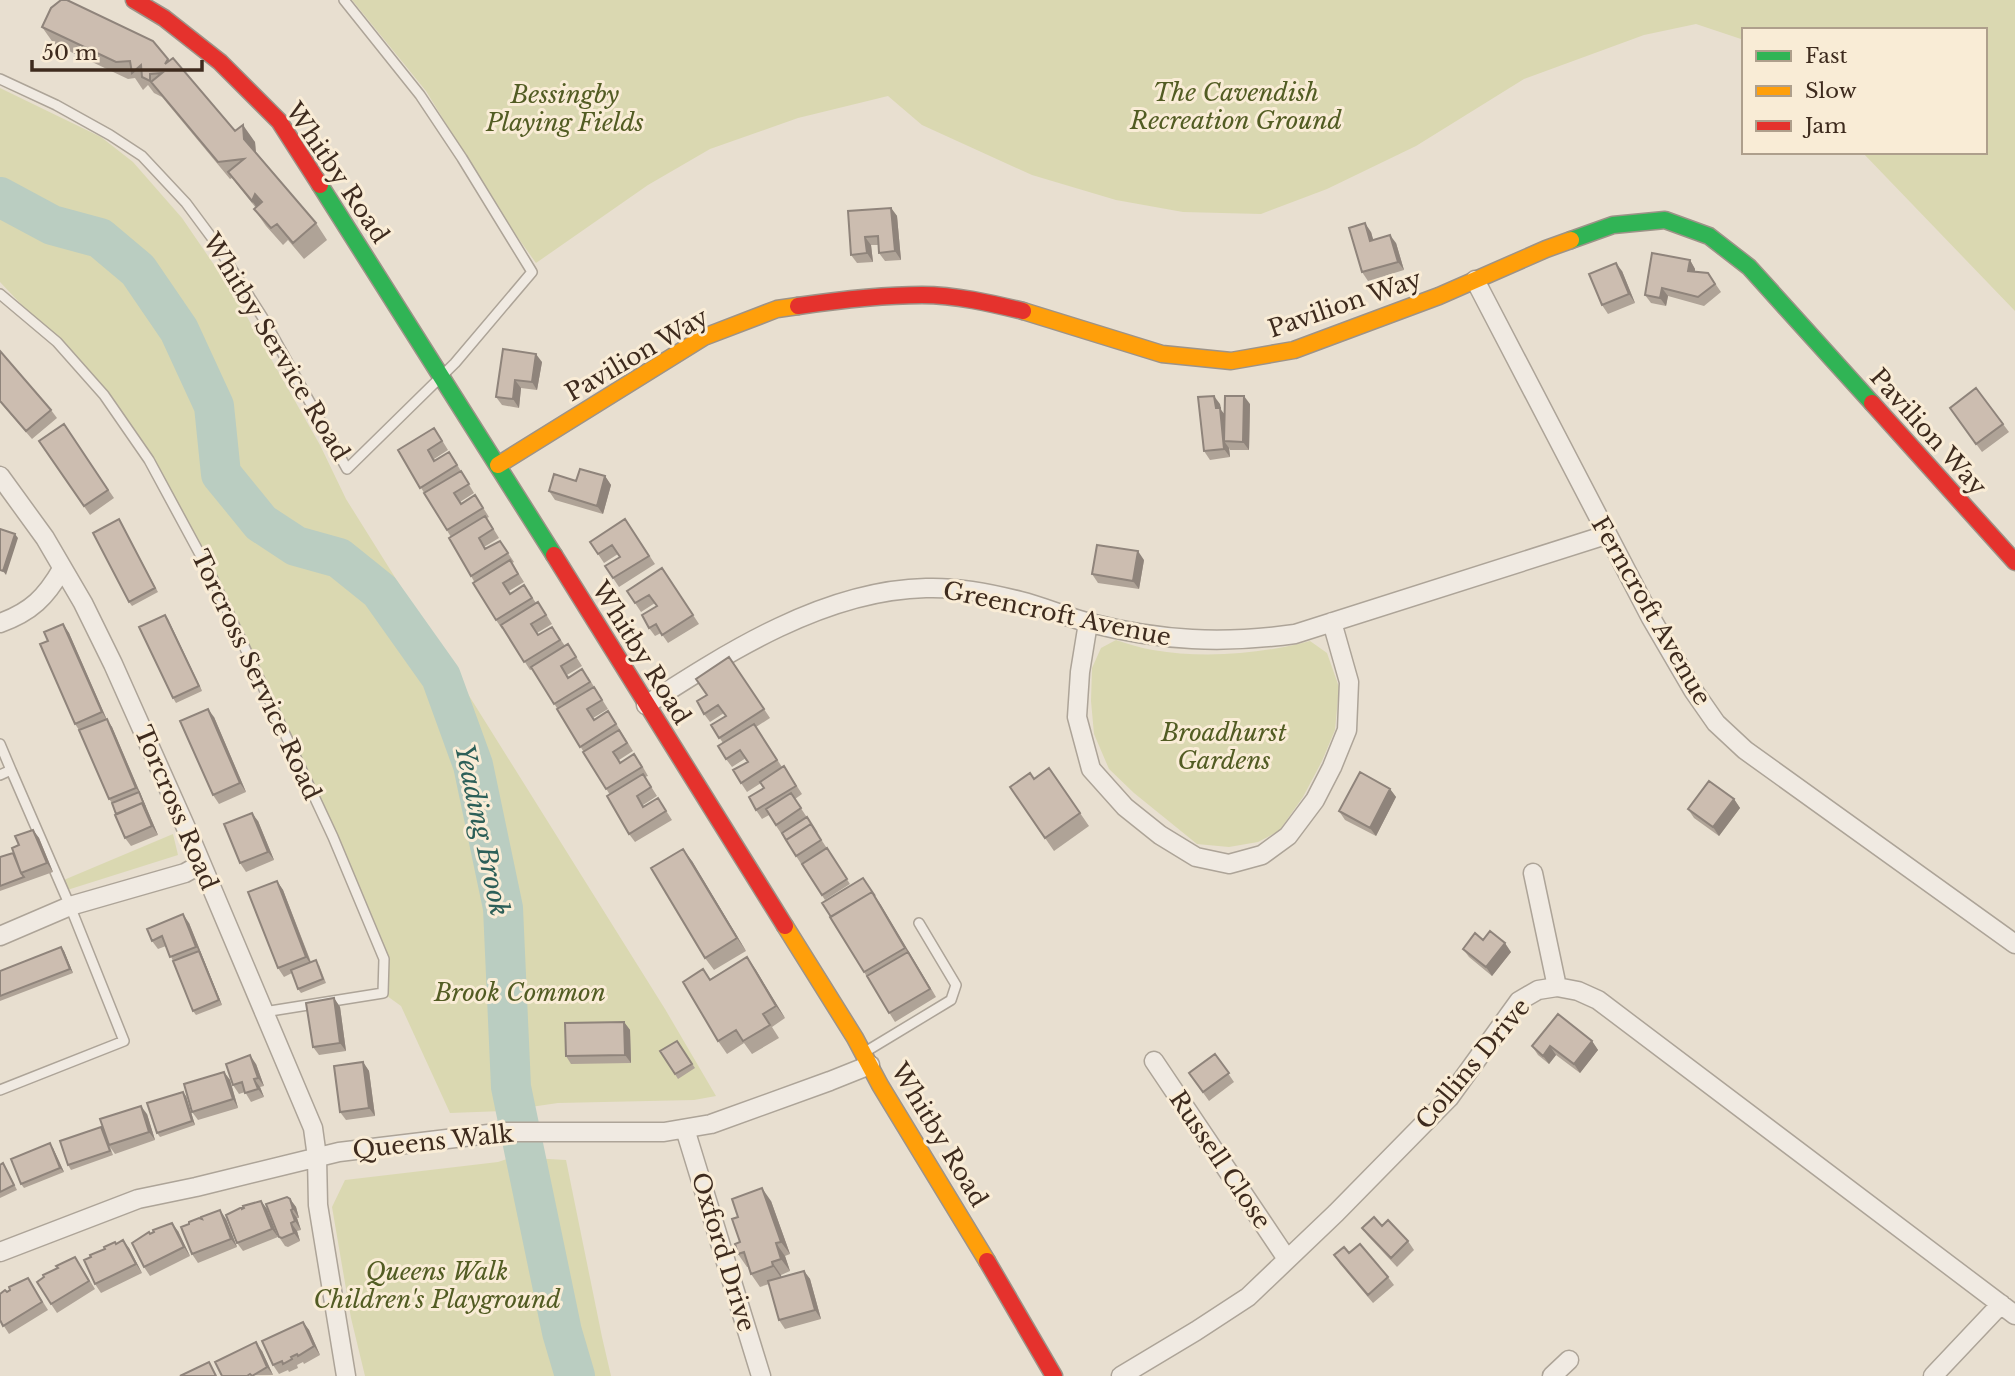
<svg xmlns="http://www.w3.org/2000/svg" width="2015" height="1376" font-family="'Libre Baskerville',serif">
	<rect width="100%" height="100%" fill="#e8dfd0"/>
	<!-- green -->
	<path fill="#dad8b1" d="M352,0H2015V311L1862,152H1985V30H1744V40L1696,24L1644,35L1524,79L1416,146L1327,189L1261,214L1183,212L1116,200L1032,175L922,125L888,96L798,118L710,149L648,185L536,263L503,217L426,91Z
		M0,88L101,137L133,162L182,218L234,294L320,445L346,499L665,1009L716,1096L694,1100L558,1103L503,1111L450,1113L401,1006L383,993L384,959L224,605L146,455L57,342L0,282Z
		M1116,640C1128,644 1141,648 1153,650C1205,659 1260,654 1310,641L1327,653L1339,687L1335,730L1322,761L1303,797L1279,831L1258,842L1229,847L1197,844L1134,793L1109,769L1094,734L1091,701L1092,668L1101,648Z
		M173,834L178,855L64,891L59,882Z
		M513,1157L566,1160L602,1337L611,1376H365L351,1318L332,1207L345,1180L498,1162Z"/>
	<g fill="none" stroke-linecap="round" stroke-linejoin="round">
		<!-- river -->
		<path stroke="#bacdc1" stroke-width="40" d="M0,197L52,225L100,238L138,270L179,330L214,406L221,474L261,523L296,546L339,558L380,591L441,677L473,765L503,908L511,1087L562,1332L575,1376"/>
		<!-- lane casing -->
		<g stroke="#ada498" stroke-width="12">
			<path id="lane" d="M0,79L56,105L110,135L142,156L186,203L212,238L263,318L347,469L455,363L532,272L462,158L420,95L344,0
				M0,294L57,342L104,395L149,460L209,571L333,837L384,959L383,993L264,1012
				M0,744L11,770L0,775
				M865,1052L951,1000L956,985L919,923
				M0,1090L124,1041L70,906L11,770"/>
		</g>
		<!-- street casing -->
		<g stroke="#ada498" stroke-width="21">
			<path id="street" d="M1475,280L1651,618L1693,690L1716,723L1745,750L2015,944
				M0,476L45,538L83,603L113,664L191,839L313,1128L317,1157L318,1205L346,1376
				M0,623C31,612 46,597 62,569
				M1088,623L1080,672L1077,717L1091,769L1125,807L1160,835L1196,857L1229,864L1262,855L1288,836L1315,800L1332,767L1347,730L1349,682L1332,622
				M646,705C728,652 825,590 926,588C957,587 990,593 1020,601C1044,607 1066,617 1090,623C1161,641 1223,644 1295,634L1606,535
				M1533,873L1557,987
				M0,936L70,906L185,873L201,864
				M1154,1061L1287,1259
				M685,1129L761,1376
				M0,1252L138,1199L196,1187L339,1152L505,1132H664L711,1124L830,1081L870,1065
				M1121,1376L1196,1331L1248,1297L1336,1213L1449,1098L1519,1001L1538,990L1557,987L1578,991L1598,1000L2015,1315
				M1552,1376L1569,1360
				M1933,1376L2001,1304"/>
		</g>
		<!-- fast casing -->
		<g stroke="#9d9388" stroke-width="19">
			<path id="fast" d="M320,185L554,555
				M1571,240L1613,225L1665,220L1709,236L1749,267L1872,403"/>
		</g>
		<!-- slow casing -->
		<g stroke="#9d9388" stroke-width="19">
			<path id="slow" d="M1023,311L1162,354L1231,361L1294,350L1439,296L1546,249L1571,240
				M498,465L704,337L777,309L798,306
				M785,926L855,1038L880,1085L987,1261"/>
		</g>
		<!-- jam casing -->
		<g stroke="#9d9388" stroke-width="19">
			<path id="jam" d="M134,0L164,18L220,62L279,121L320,185
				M798,306C839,300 880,295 922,295C956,295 990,303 1023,311
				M1872,403L2015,562
				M554,555L785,926
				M987,1261L1054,1376"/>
		</g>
		<!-- lane -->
		<use href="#lane" stroke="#f0eae2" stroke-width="9"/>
		<!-- street -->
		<use href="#street" stroke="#f0eae2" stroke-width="18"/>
		<!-- fast -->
		<use href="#fast" stroke="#30b455" stroke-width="16"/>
		<!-- slow -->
		<use href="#slow" stroke="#ff9f0a" stroke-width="16"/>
		<!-- jam -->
		<use href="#jam" stroke="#e5322d" stroke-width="16"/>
	</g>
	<!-- wall -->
	<path fill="#afa397" d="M42,27L169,61L235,131L255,142L256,152L316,223L327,240L304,259L288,240L283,245L266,226L254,209L256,208L232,178L230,179L162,97L154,93L148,85L143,90L135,78L128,79L54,44Z
		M891,208L897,216L901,260L885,261L879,253V245H871L873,262L857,263L851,255L848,211Z
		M1371,232L1373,240L1396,243L1404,270L1368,281L1362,272Z
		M1690,260L1695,269V272L1708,273L1721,292L1704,306L1668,296L1666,306L1651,303L1645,295Z
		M1622,271L1635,303L1608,314L1602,305Z
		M503,349L542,362L537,390L521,388L519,408L502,405L496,397Z
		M0,351L51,410L57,418L32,439L0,402Z
		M1976,388L2009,432L1982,452L1950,408Z
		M1220,404L1221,410L1225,415L1250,404L1249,450H1230L1229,448L1230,457L1210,460L1204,451Z
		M64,424L114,498L90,515L39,441Z
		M440,437L448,450L434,459L435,461H455L474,493L460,502L461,504L475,495L489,517L487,518L499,538L484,547L486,549L500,541L514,562L512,563L524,582L509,591L511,593L524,585L536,603L544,611L552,624L537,633L539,635L552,627L565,646L568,644L582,666L567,675L569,677H588L608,709L593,718L595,720H614L633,751L619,760L620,762H640L648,776L645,777L657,796L643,805L644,807L658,798L672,820L635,842L629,834L610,795L533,669L530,670L503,628L502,629L496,620L471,576L451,537L398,450Z
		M605,476L611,485L603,514L555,500L549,491L576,481Z
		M119,519L158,592L132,606L129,602Z
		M625,519L655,564L619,587L605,566L620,557L618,554L604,563L590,542Z
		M1144,560L1139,589L1098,583L1092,574Z
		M662,568L699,624L668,643L661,633L655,636L649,628L657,606L655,603L641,612L627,591Z
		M165,615L202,691L176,703L173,698Z
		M63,624L69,633L107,720L112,727L158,835L131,846L125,838L112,803L109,799L79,730L75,724L48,641Z
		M729,657L770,718L756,727L782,767L784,766L802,794L795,799L850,884L825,900L769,815L762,819L756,810L764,788L761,783L747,792L741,783L748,762L746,758L732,767L726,759L723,743L711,725L726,716L724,713L710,722L704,714L707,695Z
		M214,717L246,792L219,804L213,795Z
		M1049,768L1089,826L1054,851L1010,787L1034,779Z
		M1390,789L1396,797L1376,836L1345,820L1339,811Z
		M1734,799L1740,808L1719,836L1694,818L1688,809Z
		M258,821L274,860L246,872L240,863Z
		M33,830L39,838L53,872L0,891V857L13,853Z
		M692,861L746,951L714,970L705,958Z
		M863,878L936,997L895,1022L864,972Z
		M277,881L283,890L311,962L319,965L326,983L301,993L298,989L292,973L284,977L278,968Z
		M189,923L222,1005L196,1015L193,1011L173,961L166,946L158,949L152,941Z
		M1483,940L1511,952L1492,976L1469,957L1463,949Z
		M61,947L64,951L73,973L0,1001V971Z
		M747,957L785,1018L772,1027L779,1038L752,1054L744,1043L727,1054L718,1041L703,969L710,979Z
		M334,998L340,1007L346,1051L319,1055L313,1047Z
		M624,1022L630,1030L631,1063L571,1064L566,1056Z
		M677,1041L695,1068L678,1079L660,1051Z
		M1592,1041L1598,1050L1580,1073L1556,1055L1549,1064L1538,1055L1532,1046Z
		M1215,1054L1234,1082L1209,1101L1189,1073Z
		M363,1062L369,1071L375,1116L346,1120L340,1112Z
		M256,1064L264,1086L260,1087L264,1097L251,1102L245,1092L239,1094L233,1085Z
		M224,1072L230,1080L238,1108L198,1120L192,1112Z
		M186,1096L195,1125L160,1137L157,1133Z
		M147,1114L155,1140L115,1154L110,1147L113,1155L71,1170L68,1165L104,1130Z
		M53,1148L64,1172L24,1188L21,1184Z
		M0,1165L6,1168L17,1190L0,1198Z
		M290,1199L296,1207L299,1218H297L301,1230L297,1231L300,1241L288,1247L285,1246L279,1237Z
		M261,1201L267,1209L278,1237L243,1251L237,1243L243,1209Z
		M771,1201L790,1254L785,1256L790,1271L781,1275V1277L804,1271L810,1279L821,1319L785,1329L779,1320L769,1284L760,1287L751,1274L748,1267H747L738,1254L740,1242L738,1217Z
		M202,1219H226L237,1247L198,1263L192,1254Z
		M1382,1226L1408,1241L1414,1250L1397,1267L1368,1236L1362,1228Z
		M178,1231L190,1256L150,1276L144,1267L150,1234Z
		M116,1243L129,1248L142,1273L101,1293L95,1284L105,1249Z
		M1349,1253L1388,1277L1394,1285L1373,1303L1340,1264L1334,1255Z
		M81,1266L95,1289L57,1313L51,1304Z
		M28,1278L48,1310L9,1334L0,1320L7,1292Z
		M303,1322L309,1330L320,1355L304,1364L303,1362L297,1365L298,1368L289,1372L288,1370L279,1374L273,1365Z
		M262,1351L273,1375L222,1376Z"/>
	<!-- shaded-wall -->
	<path fill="#8f847b" d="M243,125L255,142L256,155L244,139Z
		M255,194L267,211L264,217L252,201Z
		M891,208L897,216L901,260L895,251Z
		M1365,223L1371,232L1376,249L1370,241Z
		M1390,235L1396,243L1404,270L1398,262Z
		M865,237L871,245L873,262L867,253Z
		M1690,260L1695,269L1694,280L1688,271Z
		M1616,263L1622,271L1635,303L1629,294Z
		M1662,288L1668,296L1666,306L1660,298Z
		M536,354L542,362L537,390L532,382Z
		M515,380L521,388L519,408L513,399Z
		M1214,396L1220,404L1221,410L1226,416L1224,441L1229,448L1230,457L1224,449Z
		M1244,396L1250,404L1249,450L1243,442Z
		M605,476L611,485L603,514L597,506Z
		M15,534L18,538L6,575L3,571Z
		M1138,551L1144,560L1139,589L1133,581Z
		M165,615L168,619L202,691L199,686Z
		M63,624L69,633L107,720L112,727L158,835L152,826L139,792L136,788L107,720L102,712Z
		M208,709L214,717L246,792L240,783Z
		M1390,789L1396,797L1376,836L1370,828Z
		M1734,799L1740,808L1719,836L1713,827Z
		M252,813L258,821L274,860L268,852Z
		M33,830L39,838L53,872L47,863Z
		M683,849L692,861L746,951L737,938Z
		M277,881L283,890L312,966L306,957Z
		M872,892L881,905L936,997L905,948Z
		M183,914L189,923L222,1005L219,1000Z
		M1505,943L1511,952L1492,976L1486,967Z
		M61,947L64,951L73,973L70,969Z
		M747,957L756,970L785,1018L776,1006Z
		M334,998L340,1007L346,1051L340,1043Z
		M624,1022L630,1030L631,1063L625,1055Z
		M1592,1041L1598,1050L1580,1073L1574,1064Z
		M1550,1046L1556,1055L1549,1064L1543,1056Z
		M250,1055L256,1064L264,1086L258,1078Z
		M363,1062L369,1071L375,1116L369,1108Z
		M224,1072L230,1080L238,1108L233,1099Z
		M254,1079L260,1087L264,1097L258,1089Z
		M183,1092L186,1096L195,1125L192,1121Z
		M141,1106L147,1114L155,1140L149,1132Z
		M50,1143L53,1148L64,1172L60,1168Z
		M762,1188L771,1201L790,1254L781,1242Z
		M290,1199L296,1207L299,1218L293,1209Z
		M261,1201L267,1209L278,1237L272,1229Z
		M220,1210L226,1219L237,1247L231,1239Z
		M291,1210L297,1218L301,1230L295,1221Z
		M172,1223L178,1231L190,1256L184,1247Z
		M291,1223L297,1231L300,1241L294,1233Z
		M123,1240L129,1248L142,1273L136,1264Z
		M776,1243L785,1256L790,1271L781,1259Z
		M772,1262L781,1275L782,1279L773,1266Z
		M804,1271L810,1279L821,1319L815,1310Z
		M303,1322L309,1330L320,1355L314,1346Z
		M256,1342L262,1351L273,1375L267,1367Z"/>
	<!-- building -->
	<path fill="#ccbdb0" stroke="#8f847b" stroke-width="2" d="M61,0H67L153,41L168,59L165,64L173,58L235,131L243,125L244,139L316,223L293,243L277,224L271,228L254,209L262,202L255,194L252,201L228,172L244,159L218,162L151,82L162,73L150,74V81L142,77L141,65L132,73L130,61L116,62L42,27L51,8Z
		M891,208L895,251L879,253L878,236L865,237L867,253L851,255L848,211Z
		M1365,223L1370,241L1390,235L1398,262L1362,272L1349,228Z
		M1652,253L1690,260L1688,271L1708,273L1715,284L1698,297L1662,288L1660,298L1645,295Z
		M1616,263L1629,294L1602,305L1589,274Z
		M503,349L536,354L532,382L515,380L513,399L496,397Z
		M0,351L51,410L26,431L0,401Z
		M1976,388L2003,424L1976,444L1950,408Z
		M1214,396L1216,408H1220L1224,449L1204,451L1198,397Z
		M1225,396H1244L1243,442L1224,441Z
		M64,424L108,490L84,506L39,441Z
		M434,428L442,441L428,450L434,461L449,452L457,465L420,488L398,450Z
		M580,469L605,476L597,506L549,491L554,474L576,481Z
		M461,471L469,484L454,493L461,504L475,495L483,508L447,530L424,493Z
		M485,516L493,529L479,538L485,549L500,541L508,553L471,576L449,538Z
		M119,519L155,588L129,602L93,533Z
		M625,519L649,556L613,578L605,566L620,557L612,545L598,554L590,542Z
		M0,529L15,534L3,571L0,570Z
		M1097,545L1138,551L1133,581L1092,574Z
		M510,560L518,574L503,583L510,594L524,585L532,598L496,620L473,583Z
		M662,568L693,615L662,635L656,624L649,628L642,615L657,606L649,595L635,603L627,591Z
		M538,602L546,615L531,624L538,635L552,627L560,640L524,662L501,625Z
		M165,615L199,686L173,698L139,627Z
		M63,624L102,712L75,724L40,644L48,641L44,632Z
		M568,644L576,657L561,666L568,678L582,669L590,682L554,704L531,667Z
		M729,657L764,709L719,738L711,725L726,716L718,705L704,714L697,701L707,695L696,679Z
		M594,687L602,700L587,709L594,720L608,711L616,724L580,747L557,709Z
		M208,709L240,783L213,795L180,721Z
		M107,719L136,788L109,799L79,730Z
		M754,724L777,760L741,783L733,770L748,762L740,750L726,759L718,746Z
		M619,730L627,743L613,752L617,758L620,763L634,754L642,767L606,789L583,752Z
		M784,766L796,786L756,810L749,797L764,788L760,782Z
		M1049,768L1080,813L1045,838L1010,787L1030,773L1034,779Z
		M1360,772L1390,789L1370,828L1339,811Z
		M643,774L651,787L637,796L643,807L658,798L666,811L629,834L607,796Z
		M1709,781L1734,799L1713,827L1688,809Z
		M139,792L145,807L142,803L116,814L112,803Z
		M791,793L801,808L776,825L766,809Z
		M142,803L152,826L125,838L115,815Z
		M252,813L268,852L240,863L224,824Z
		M807,817L817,833L811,824L786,840L782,833Z
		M811,824L821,840L796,856L786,840Z
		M33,830L47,863L21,873L12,848L19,845L15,836Z
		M827,848L847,879L822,895L802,864Z
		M683,849L737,938L705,958L651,868Z
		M13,853L21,873L24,877L0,886V857Z
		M863,878L875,896L872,892L831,917L822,903Z
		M277,881L306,957L278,968L248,892Z
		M872,892L905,948L864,972L830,917Z
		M183,914L196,947L170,957L162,936L152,941L147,929Z
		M1490,931L1505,943L1486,967L1463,949L1475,933L1483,940Z
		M61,947L70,969L0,996V971Z
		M199,951L219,1000L193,1011L173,961Z
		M908,952L930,989L889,1013L867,976Z
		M747,957L776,1006L763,1014L770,1025L743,1041L736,1030L718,1041L683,982L703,969L710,980Z
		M316,960L323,979L298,989L291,970Z
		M334,998L340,1043L313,1047L306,1003Z
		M1558,1014L1592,1041L1574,1064L1550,1046L1543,1056L1532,1046Z
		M624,1022L625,1055L566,1056L565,1023Z
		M677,1041L692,1064L675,1074L660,1051Z
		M1215,1054L1229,1073L1203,1092L1189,1073Z
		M250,1055L258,1078L254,1079L258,1089L245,1093L242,1082L233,1085L226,1064Z
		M363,1062L369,1108L340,1112L334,1066Z
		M224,1072L233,1099L192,1112L184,1084Z
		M183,1092L192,1121L157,1133L147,1103Z
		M141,1106L149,1132L109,1145L100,1119Z
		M101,1127L110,1151L68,1165L60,1141Z
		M50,1143L60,1168L21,1184L11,1159Z
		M3,1163L14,1185L0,1192V1165Z
		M762,1188L781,1242L776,1243L781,1259L772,1262L773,1266L751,1274L744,1252L738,1254L735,1244L740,1242L732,1219L738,1217L732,1199Z
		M287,1197L290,1199L293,1209L291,1210L295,1221L291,1223L294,1233L282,1238L279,1237L266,1204Z
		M261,1201L272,1229L237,1243L226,1215L242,1207V1209L244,1208L243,1206Z
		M220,1210L231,1239L192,1254L181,1227L189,1224V1222L199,1218L202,1219L201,1217Z
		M1374,1217L1382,1226L1388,1220L1408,1241L1391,1258L1362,1228Z
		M172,1223L184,1247L144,1267L132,1243L149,1232L150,1234L154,1232L153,1230Z
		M123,1240L136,1264L95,1284L84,1260L91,1257L90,1255L105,1249L104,1247L115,1242L116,1244Z
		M1360,1244L1388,1277L1368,1295L1334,1255L1344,1247L1349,1253Z
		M75,1257L89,1281L51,1304L37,1282L44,1277L43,1275L58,1268L56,1266Z
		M804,1271L815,1310L779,1320L768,1281Z
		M28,1278L42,1302L3,1326L0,1320V1294L5,1290L7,1292L10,1290L9,1287Z
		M303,1322L314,1346L298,1356L297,1354L291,1357L292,1359L283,1364L282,1361L273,1365L262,1341Z
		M256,1342L267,1367L252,1376L250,1374L247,1376H222L215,1362Z
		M209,1362L216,1376H180Z"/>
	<g text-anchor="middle" stroke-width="6" stroke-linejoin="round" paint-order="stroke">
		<!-- park labels -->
		<g font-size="24" font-style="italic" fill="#525c23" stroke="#f9ecd6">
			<text x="1236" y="101">The Cavendish<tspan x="1236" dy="28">Recreation Ground</tspan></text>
			<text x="565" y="103">Bessingby<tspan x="565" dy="28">Playing Fields</tspan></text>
			<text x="1224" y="741">Broadhurst<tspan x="1224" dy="28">Gardens</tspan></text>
			<text x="520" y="1001">Brook Common</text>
			<text x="437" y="1280">Queens Walk<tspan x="437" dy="28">Children's Playground</tspan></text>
		</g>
		<!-- street labels -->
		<g font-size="24" fill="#3e2b1e" stroke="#f9ecd6">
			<text transform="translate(337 173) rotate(56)" y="8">Whitby Road</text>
			<text transform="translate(1345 304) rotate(-19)" y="8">Pavilion Way</text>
			<text transform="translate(276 347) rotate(59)" y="8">Whitby Service Road</text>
			<text transform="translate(637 355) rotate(-30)" y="8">Pavilion Way</text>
			<text transform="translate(1928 432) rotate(48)" y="8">Pavilion Way</text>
			<text transform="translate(1651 611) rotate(60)" y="8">Ferncroft Avenue</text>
			<text transform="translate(1057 614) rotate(12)" y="8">Greencroft Avenue</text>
			<text transform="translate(641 653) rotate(58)" y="8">Whitby Road</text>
			<text transform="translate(256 675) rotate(65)" y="8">Torcross Service Road</text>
			<text transform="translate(176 808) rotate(67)" y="8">Torcross Road</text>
			<text transform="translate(1473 1064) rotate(-50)" y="8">Collins Drive</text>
			<text transform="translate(939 1135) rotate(59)" y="8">Whitby Road</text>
			<text transform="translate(433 1142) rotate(-6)" y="8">Queens Walk</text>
			<text transform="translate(1220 1160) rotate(56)" y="8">Russell Close</text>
			<text transform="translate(723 1252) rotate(73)" y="8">Oxford Drive</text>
		</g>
		<!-- water labels -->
		<g font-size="26" font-style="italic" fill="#2c5f58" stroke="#f9ecd6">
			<text transform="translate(482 830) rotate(78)" y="9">Yeading Brook</text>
		</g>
	</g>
	<!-- legend -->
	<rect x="1742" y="28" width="245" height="126" fill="#f9ecd6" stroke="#ae9f8c" stroke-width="2"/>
	<rect x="1756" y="51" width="35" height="10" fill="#30b455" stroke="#ae9f8c" stroke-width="2"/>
	<text x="1805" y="63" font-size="21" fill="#3e2b1e">Fast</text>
	<rect x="1756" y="86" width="35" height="10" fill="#ff9f0a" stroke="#ae9f8c" stroke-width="2"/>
	<text x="1805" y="98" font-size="21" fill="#3e2b1e">Slow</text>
	<rect x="1756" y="121" width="35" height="10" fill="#e5322d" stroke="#ae9f8c" stroke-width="2"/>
	<text x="1805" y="133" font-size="21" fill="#3e2b1e">Jam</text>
	<!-- scale -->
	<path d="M32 60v10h170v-10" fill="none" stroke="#3e2b1e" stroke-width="3.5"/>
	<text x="42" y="60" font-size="21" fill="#3e2b1e" stroke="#f9ecd6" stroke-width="5" paint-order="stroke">50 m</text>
</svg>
